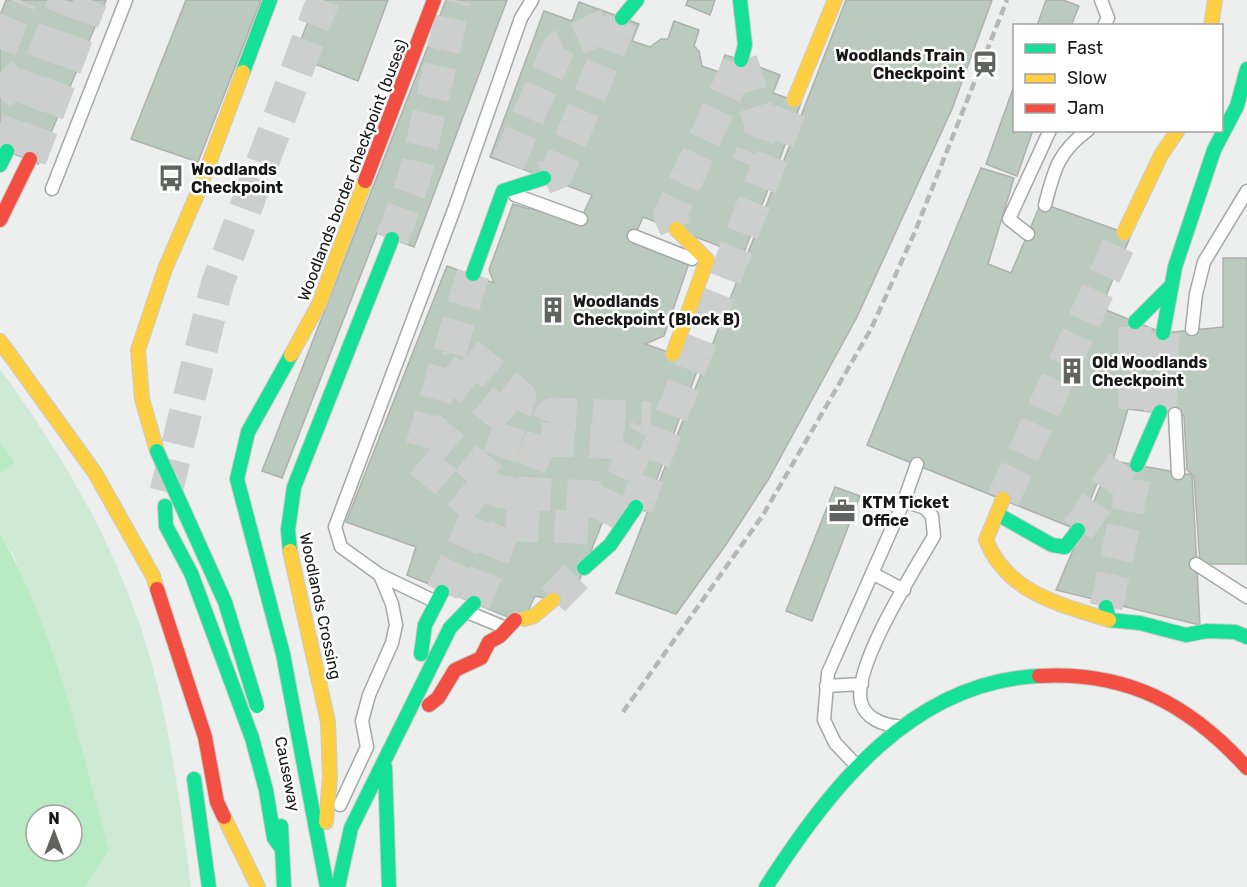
<svg xmlns="http://www.w3.org/2000/svg" width="1247" height="887" font-family="Rubik,sans-serif">
	<rect width="100%" height="100%" fill="#ecefed"/>
	<!-- green -->
	<path fill="#ceead4" d="M0,369C54,443 101,520 133,606C167,696 179,793 191,887H85L109,850L15,558L0,533V474L15,462L0,443Z"/>
	<!-- water -->
	<path fill="#b8eac4" fill-rule="evenodd" d="M0,443L15,462L0,474Z
		M0,533C55,630 79,742 109,850L85,887H0ZM36,815H72V851H36Z"/>
	<!-- building -->
	<path fill="#bbcabf" stroke="#aeb0ae" stroke-width="1.5" d="M6,0H106L38,164L0,148V16Z
		M186,0H261L198,162L131,139Z
		M316,0H388L358,81L295,56Z
		M446,0H507L414,247L377,233L282,478L262,471Z
		M688,0H715L710,15L686,5Z
		M846,0H992L952,109L857,317L768,480L725,546L676,614L616,593Z
		M1046,0H1063L1079,6L1071,26H1037Z
		M579,2L639,24L632,41L650,47L661,39H668L674,21L699,30L694,46L699,51L702,66L719,72L725,55L741,60L780,75L773,93L801,103L743,255L643,217L632,242L689,263L664,336L645,344L700,363L645,511L612,498L570,604L535,596L522,623L407,575L416,547L346,522L447,266L494,283L489,270L513,204L529,209L530,205L579,223L592,195L490,157L544,11L572,21Z
		M1014,86V130H1033L1017,176L986,164Z
		M981,168L1014,178L988,264L1011,273L1041,203L1131,235L1101,308L1163,333L1223,327V258H1247V564H1200L1194,476L1187,470L1184,416L1128,409L1113,460L1107,463L1101,474L1078,530L867,445Z
		M1119,462L1192,475L1200,625L1056,590L1109,466Z
		M835,487L860,496L812,621L786,611Z"/>
	<g fill="none" stroke-linecap="round" stroke-linejoin="round">
		<!-- highway-tunnel -->
		<path stroke="#cccfcd" stroke-width="33" stroke-dasharray="33 16" stroke-linecap="butt" d="M0,49L20,0
			M741,60L762,128L748,164
			M0,72L26,102
			M7,151L65,0
			M30,159L91,0
			M508,163L559,47L622,18
			M544,178L557,173L622,18
			M676,229L670,215L741,60
			M392,239L414,179L455,0
			M473,274L418,459L480,510
			M445,369L511,423
			M1135,409V322
			M1160,412L1163,333
			M428,427L491,479
			M541,439L638,444
			M166,492L217,285L323,0
			M518,493L611,498
			M1003,499L1124,233
			M636,507L794,100
			M506,524L597,528L646,429
			M1078,530L1123,463
			M442,592L480,510L520,397L453,341
			M553,600L584,568
			M474,603L552,414L651,418
			M1106,607L1137,465"/>
		<!-- lane casing -->
		<g stroke="#a6a8a7" stroke-width="15">
			<path id="lane" d="M1101,0L1108,18L1104,26
				M52,189L126,0
				M515,195L581,219
				M1045,205C1054,170 1058,152 1088,130
				M1028,234L1009,219L1050,130
				M634,236L692,259
				M1192,329L1196,294L1204,262L1247,191
				M1175,414L1178,473
				M904,501L917,464
				M1196,564L1247,597
				M872,573L904,590
				M380,575L436,602
				M467,612L506,628
				M826,686L862,684
				M855,764L835,743L824,720L828,673L904,501L925,508L932,516L934,536C915,569 852,667 861,702C865,718 883,725 897,726
				M340,805L367,747L362,721L369,695L392,643L396,625L392,604L380,575L341,547L335,527L455,207L521,18L532,0"/>
		</g>
		<!-- fast casing -->
		<g stroke="#c9cbca" stroke-width="16">
			<path id="fast" d="M740,0L745,45L741,60
				M622,18L637,0
				M243,72L270,0
				M0,165L7,151
				M473,274L503,191L544,178
				M1135,322L1171,286
				M1163,333L1175,267L1214,150L1237,106L1247,69
				M291,355L248,432L237,479L283,654L327,887
				M1137,465L1160,412
				M165,506L166,526L191,573L252,738L266,790L274,838L282,849
				M997,514L1052,545L1065,547L1078,530
				M290,551L288,530L294,487L392,239
				M584,568L610,545L636,507
				M1106,607L1109,620L1140,623L1186,635L1207,631L1235,632L1247,637
				M421,654L425,625L442,592
				M385,767L389,887
				M194,779L209,887
				M281,826L284,887
				M338,887L351,828L450,628L474,603
				M766,887C830,788 911,682 1039,676"/>
		</g>
		<!-- slow casing -->
		<g stroke="#c9cbca" stroke-width="16">
			<path id="slow" d="M1211,26L1215,0
				M794,100L835,0
				M1124,233L1161,155L1178,130
				M0,341L95,473L153,576L157,589
				M673,354L707,260L676,229
				M291,355L319,304L365,181
				M157,451L142,399L138,350L165,269L199,190L243,72
				M1003,499L986,540C1007,593 1059,604 1109,620
				M290,551L328,722L330,777L326,822
				M524,619L534,616L553,600
				M224,817L258,887"/>
		</g>
		<!-- jam casing -->
		<g stroke="#c9cbca" stroke-width="16">
			<path id="jam" d="M365,181L434,0
				M0,220L30,159
				M157,589L205,737L217,802L224,817
				M1039,676C1127,671 1189,704 1247,768
				M429,705L438,698L455,670L481,658L489,642L500,636L515,620"/>
		</g>
		<!-- lane -->
		<use href="#lane" stroke="#fcfdfc" stroke-width="12"/>
		<!-- fast -->
		<use href="#fast" stroke="#16e098" stroke-width="14"/>
		<!-- slow -->
		<use href="#slow" stroke="#ffcf43" stroke-width="14"/>
		<!-- jam -->
		<use href="#jam" stroke="#f24e42" stroke-width="14"/>
		<!-- rail -->
		<path stroke="#b6b8b7" stroke-width="4.5" stroke-dasharray="9 4.5" stroke-linecap="butt" d="M623,712L763,515L871,329L914,234L1007,0"/>
		<!-- fast-bridge casing -->
		<g stroke="#c9cbca" stroke-width="16" stroke-linecap="butt">
			<path id="fast-bridge" d="M157,451L225,602L257,706"/>
		</g>
		<!-- fast-bridge -->
		<use href="#fast-bridge" stroke="#16e098" stroke-width="14"/>
	</g>
	<!-- icons -->
	<defs>
		<g id="station-bare" transform="scale(2.07)"><path d="M-3-6H3Q5-6 5-4V2Q5 4 3 4L4.5 6H3L1.5 4h-3L-3 6H-4.5L-3 4Q-5 4-5 2V-4Q-5-6-3-6ZM-3.5-4v3h7v-3ZM-3.5 1v1.5H-2V1ZM2 1v1.5H3.5V1Z" fill="#616361" stroke="#fff" stroke-width="2.5" paint-order="stroke"/></g>
		<g id="bus-bare" transform="scale(2.07)"><path d="M-5-6H5V4H4V6H2V4H-2V6H-4V4H-5ZM-3.5-4V0h7V-4ZM-3.5 1.2v1.5H-2V1.2ZM2 1.2v1.5H3.5V1.2Z" fill="#616361" stroke="#fff" stroke-width="2.5" paint-order="stroke"/></g>
		<g id="building-bare" transform="scale(2.07)"><path d="M-4-6H4V6H1V3H-1V6H-4ZM-2.5-4.3h1.7v1.8h-1.7ZM.8-4.3h1.7v1.8H.8ZM-2.5-1h1.7V.8h-1.7ZM.8-1h1.7V.8H.8Z" fill="#616361" stroke="#fff" stroke-width="2.5" paint-order="stroke"/></g>
		<g id="office-bare" transform="scale(2.07)"><path d="M-6-3h4V-5.5h4V-3h4V5H-6ZM-1-4.5V-3h2v-1.5ZM-6 0V1H6V0Z" fill="#616361" stroke="#fff" stroke-width="2.5" paint-order="stroke"/></g>
	</defs>
	<g fill-rule="evenodd">
		<use href="#station-bare" x="985" y="64"/>
		<use href="#bus-bare" x="171" y="178"/>
		<use href="#building-bare" x="553" y="310"/>
		<use href="#building-bare" x="1072" y="371"/>
		<use href="#office-bare" x="842" y="511"/>
	</g>
	<g text-anchor="middle" stroke-width="5" stroke-linejoin="round" paint-order="stroke">
		<!-- poi labels -->
		<g font-size="16" font-weight="bold" fill="#161716" stroke="#fff" text-anchor="start">
			<text x="965" y="61" text-anchor="end">Woodlands Train<tspan x="965" dy="18">Checkpoint</tspan></text>
			<text x="191" y="175">Woodlands<tspan x="191" dy="18">Checkpoint</tspan></text>
			<text x="573" y="307">Woodlands<tspan x="573" dy="18">Checkpoint (Block B)</tspan></text>
			<text x="1092" y="368">Old Woodlands<tspan x="1092" dy="18">Checkpoint</tspan></text>
			<text x="862" y="508">KTM Ticket<tspan x="862" dy="18">Office</tspan></text>
		</g>
		<!-- street labels -->
		<g font-size="16" fill="#161716" stroke="#fff">
			<text transform="translate(352 170) rotate(-69)" y="6">Woodlands border checkpoint (buses)</text>
			<text transform="translate(321 606) rotate(78)" y="6">Woodlands Crossing</text>
			<text transform="translate(288 774) rotate(79)" y="6">Causeway</text>
		</g>
	</g>
	<!-- legend -->
	<rect x="1013" y="24" width="210" height="108" fill="#ffffff" stroke="#a2a2a2" stroke-width="1.5"/>
	<rect x="1025" y="44" width="30" height="9" fill="#16e098" stroke="#a2a2a2" stroke-width="1.5"/>
	<text x="1067" y="54" font-size="18" fill="#161716">Fast</text>
	<rect x="1025" y="74" width="30" height="9" fill="#ffcf43" stroke="#a2a2a2" stroke-width="1.5"/>
	<text x="1067" y="84" font-size="18" fill="#161716">Slow</text>
	<rect x="1025" y="104" width="30" height="9" fill="#f24e42" stroke="#a2a2a2" stroke-width="1.5"/>
	<text x="1067" y="114" font-size="18" fill="#161716">Jam</text>
	<!-- north arrow -->
	<g transform="translate(54 833)"><circle r="28" fill="#ffffff" stroke="#a2a2a2" stroke-width="1.5"/>
	<path d="M0-4.5L10 22L0 15L-10 22Z" fill="#616361"/>
	<text y="-9" font-size="16" font-weight="bold" text-anchor="middle" fill="#161716">N</text>
	</g>
</svg>
